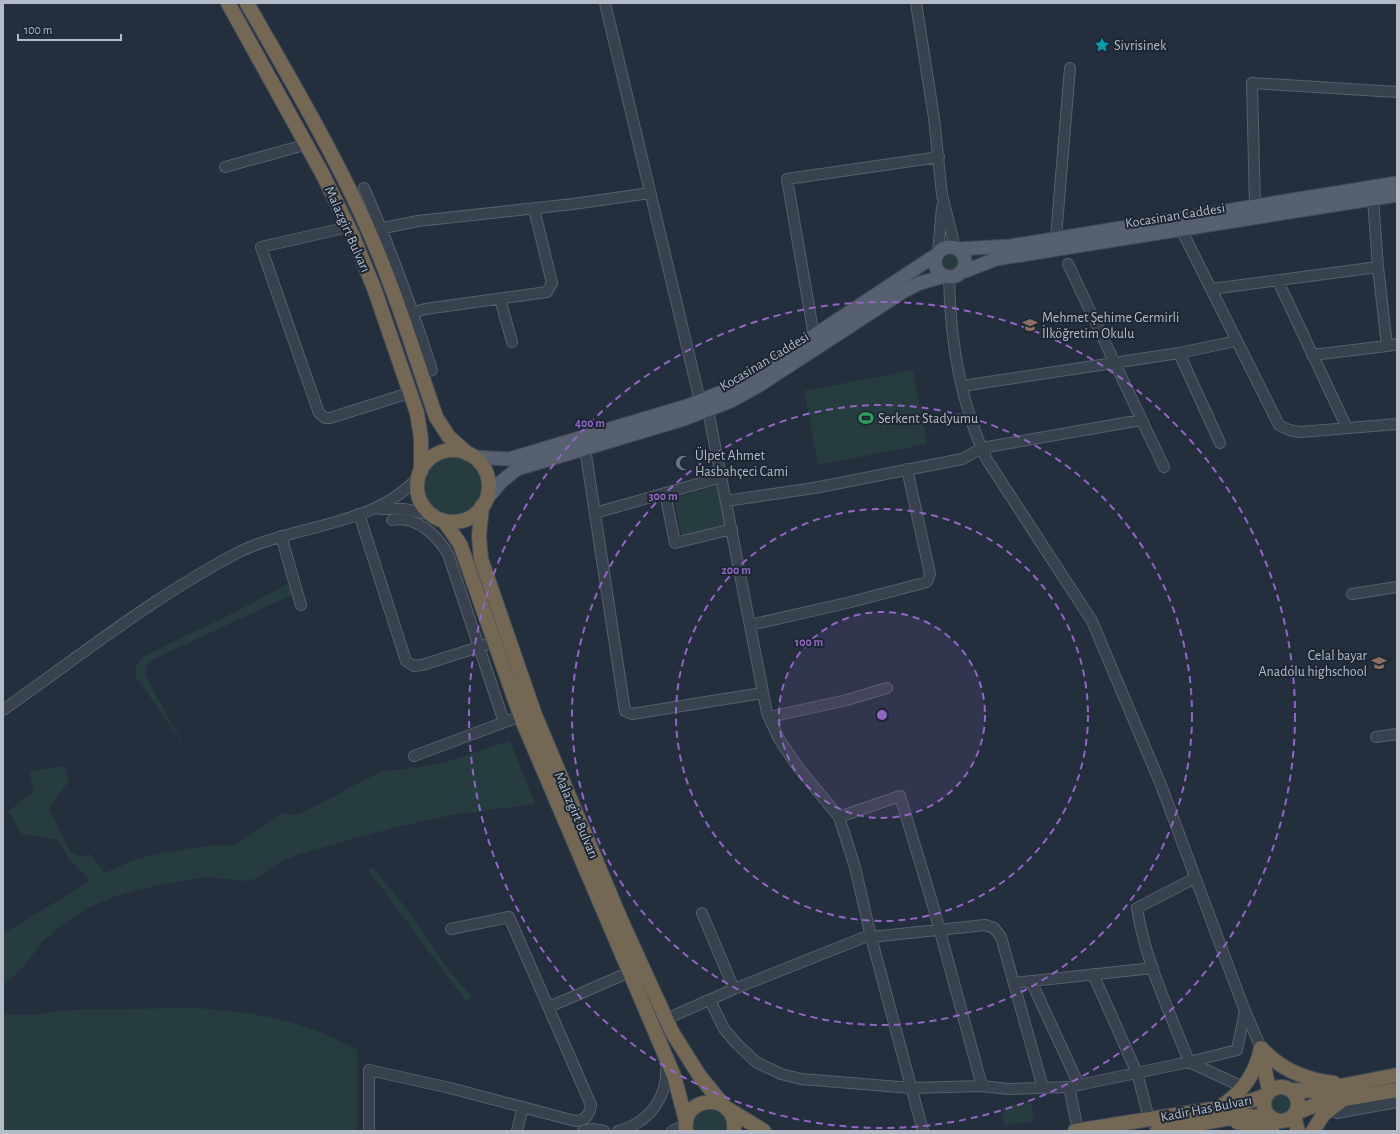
<svg xmlns="http://www.w3.org/2000/svg" width="1400" height="1134" font-family="'Alegreya Sans',sans-serif">
	<rect width="100%" height="100%" fill="#242f3e"/>
	<!-- green -->
	<path fill="#263c3f" d="M938 262a12 12 0 1 1 24 0a12 12 0 1 1-24 0Z
		M913,370L927,444L818,465L804,391Z
		M423 486a30 30 0 1 1 60 0a30 30 0 1 1-60 0Z
		M718,485L727,527L682,538L674,499Z
		M296,579L302,590L152,660L146,666L145,675L185,748L140,682L136,680C134,670 137,661 146,655L237,611Z
		M510,741L535,804L452,815L392,828L297,855L280,862L257,878L247,881L206,877L140,889L114,897L90,907L58,928L41,943L26,964L3,986V934L90,881L69,859L58,840L22,834L8,812L34,790L29,771L65,766L66,773L69,781L49,808L71,853L81,857L90,854L105,873L134,860L161,853L205,846L236,845L282,813L291,815L300,814L382,771L416,768L450,761Z
		M372,867L402,903L452,974L471,996L469,1001H466L369,871L370,868Z
		M191,1008C247,1010 308,1021 357,1050L358,1131H3V1014L33,1015L67,1010Z
		M1267 1104a14 14 0 1 1 28 0a14 14 0 1 1-28 0Z
		M1031,1102L1034,1121L1004,1126L1002,1107Z
		M710,1107L726,1115L728,1131H692L694,1115Z"/>
	<g fill="none" stroke-linecap="round" stroke-linejoin="round">
		<!-- minor casing -->
		<g stroke="#565f6c" stroke-width="12">
			<path id="minor" d="M605,3L700,401
				M916,3L934,118L942,195L955,247
				M225,167L297,147L306,143
				M364,188C390,247 412,308 432,370L421,374
				M1373,199L1378,267L1387,346L1397,344
				M1255,206L1252,83L1397,92
				M349,227L261,247L319,413L325,418H330L409,393
				M369,231L418,221L573,204L650,193
				M1182,231L1279,425L1289,430L1300,432L1397,424
				M1056,237L1070,68
				M938,252L942,207
				M1068,264L1164,467
				M949,277C950,340 960,403 987,460L1092,621L1161,785L1243,1006L1261,1048
				M1278,281L1347,428
				M1211,289L1378,267
				M500,299L512,342
				M401,316L425,309L547,292L552,283L534,209
				M814,336L787,179L939,157
				M1179,353L1220,443
				M1312,355L1387,346
				M962,386L1179,353L1236,341
				M708,410L767,713L779,739L797,766L839,817L855,867L871,937L923,1131
				M585,448L625,711L632,714L762,693
				M665,493L675,543L732,529
				M726,501L814,488L962,459L982,448L1141,420
				M380,509H404L433,515
				M595,513L722,477
				M359,514L406,661L414,666L422,665L495,642
				M392,520C416,515 437,535 448,554L504,722
				M281,536L301,605
				M1352,594L1397,587
				M750,625L851,602L927,582L930,574L907,469
				M3,710C80,656 153,597 237,553C294,524 375,527 418,477
				M769,717L847,700L887,688
				M1376,737L1397,734
				M414,756L521,716
				M839,817L900,796L932,902L982,1086
				M1195,878L1137,908C1145,961 1170,1012 1189,1062L1237,1050L1245,1011
				M702,913L734,989
				M871,937L985,925L994,928L1001,937L1043,1088
				M1093,974L1137,1073L1149,1118
				M1031,981L1079,1085
				M1014,983L1153,968
				M710,1000L724,1029L736,1043L756,1062L781,1074L801,1079L912,1088L982,1086L1008,1089L1069,1087L1189,1062L1243,1087
				M549,1007L630,972
				M666,1019L734,989L870,935
				M1069,1087L1078,1130
				M1337,1113L1397,1102
				M369,1131V1070L450,1088L575,1121C585,1121 590,1115 591,1105L509,917L451,929
				M517,1131L523,1107
				M583,1131L593,1129L604,1131
				M618,1131C651,1122 669,1096 666,1062
				M672,1131L686,1124"/>
		</g>
		<!-- major casing -->
		<g stroke="#414a57" stroke-width="15">
			<path id="major" d="M935 262a15 15 0 1 1 30 0a15 15 0 1 1-30 0Z
				M958,249L1010,246L1397,183
				M960,273L996,259L1397,195
				M473,457L509,459L687,406L729,389L757,373L936,255
				M485,501L501,482L517,469L684,419L731,401L758,386L904,291L920,283L945,276"/>
		</g>
		<!-- highway casing -->
		<g stroke="#434c59" stroke-width="16">
			<path id="highway" d="M228,3L322,173L352,234L374,288L417,413L421,438V471
				M247,3C286,72 329,144 362,216C392,280 413,350 436,417L449,437L468,454
				M417 486a36 36 0 1 1 72 0a36 36 0 1 1-72 0Z
				M482,506L479,536L481,559L535,715L621,920L672,1032L699,1075L724,1106
				M444,521L460,544L522,720L674,1076L686,1121
				M1261,1048C1281,1070 1305,1080 1334,1083
				M1261,1050L1269,1091
				M1264 1104a17 17 0 1 1 34 0a17 17 0 1 1-34 0Z
				M1292,1090L1315,1091L1397,1075
				M1220,1107C1242,1093 1256,1073 1261,1048
				M728,1109L764,1131
				M1296,1113L1320,1103L1397,1090
				M1294,1116L1298,1131
				M1237,1122L1272,1131
				M686,1131C680,1094 738,1091 734,1131
				M1075,1131L1238,1105L1267,1095
				M1157,1131L1242,1116L1271,1117
				M1313,1131L1323,1115L1341,1101"/>
		</g>
		<!-- minor -->
		<use href="#minor" stroke="#38414e" stroke-width="10"/>
		<!-- major -->
		<use href="#major" stroke="#56606e" stroke-width="13"/>
		<!-- highway -->
		<use href="#highway" stroke="#746855" stroke-width="14"/>
	</g>
	<!-- distance rings -->
	<circle cx="882" cy="715" r="103" fill="#9266c3" fill-opacity=".12"/>
	<g fill="none" stroke="#9266c3" stroke-width="2" stroke-dasharray="7 5">
		<circle cx="882" cy="715" r="103"/>
		<circle cx="882" cy="715" r="206"/>
		<circle cx="882" cy="715" r="310"/>
		<circle cx="882" cy="715" r="413"/>
	</g>
	<!-- icons -->
	<defs>
		<g id="sight-bare" transform="scale(1.2)"><path d="M0-6L1.8-2.2L6-1.7L2.9 1.2L3.7 5.4L0 3.3L-3.7 5.4L-2.9 1.2L-6-1.7L-1.8-2.2Z" fill="#0f9aa8" stroke="#1d2633" stroke-width="2.5" paint-order="stroke"/></g>
		<g id="school-bare" transform="scale(1.2)"><path d="M0-5L7-2L0 1L-7-2ZM-4 1L0 2.5L4 1V4Q0 6-4 4Z" fill="#8d6e63" stroke="#1d2633" stroke-width="2.5" paint-order="stroke"/></g>
		<g id="stadium-bare" transform="scale(1.2)"><path d="M0-5a6.5 5 0 1 0 0 10a6.5 5 0 1 0 0-10ZM-3.5-1.8h7v3.6h-7Z" fill="#2e9e5b" stroke="#1d2633" stroke-width="2.5" paint-order="stroke"/></g>
		<g id="mosque-bare" transform="scale(1.2)"><path d="M3.5-4.9A6 6 0 1 0 3.5 4.9A5 5 0 1 1 3.5-4.9Z" fill="#6b7280" stroke="#1d2633" stroke-width="2.5" paint-order="stroke"/></g>
	</defs>
	<g fill-rule="evenodd">
		<use href="#sight-bare" x="1102" y="45"/>
		<use href="#school-bare" x="1030" y="325"/>
		<use href="#stadium-bare" x="866" y="418"/>
		<use href="#mosque-bare" x="683" y="463"/>
		<use href="#school-bare" x="1379" y="663"/>
	</g>
	<g text-anchor="middle" stroke-width="4" stroke-linejoin="round" paint-order="stroke">
		<!-- poi labels -->
		<g font-size="14" fill="#b4bcc9" stroke="#1d2633" text-anchor="start">
			<text x="1114" y="50">Sivrisinek</text>
			<text x="1042" y="322">Mehmet Şehime Germirli<tspan x="1042" dy="16">İlköğretim Okulu</tspan></text>
			<text x="878" y="423">Serkent Stadyumu</text>
			<text x="695" y="460">Ülpet Ahmet<tspan x="695" dy="16">Hasbahçeci Cami</tspan></text>
			<text x="1367" y="660" text-anchor="end">Celal bayar<tspan x="1367" dy="16">Anadolu highschool</tspan></text>
		</g>
		<!-- street labels -->
		<g font-size="14" fill="#b4bcc9" stroke="#1d2633">
			<text transform="translate(1175 215) rotate(-9)" y="5">Kocasinan Caddesi</text>
			<text transform="translate(348 229) rotate(66)" y="5">Malazgirt Bulvarı</text>
			<text transform="translate(764 361) rotate(-31)" y="5">Kocasinan Caddesi</text>
			<text transform="translate(577 815) rotate(67)" y="5">Malazgirt Bulvarı</text>
			<text transform="translate(1206 1108) rotate(-11)" y="5">Kadir Has Bulvarı</text>
		</g>
	</g>
	<circle cx="882" cy="715" r="6" fill="#9266c3" stroke="#1d2633" stroke-width="2"/>
	<g font-size="12" text-anchor="middle" font-weight="bold" fill="#9266c3" stroke="#1d2633" stroke-width="4" stroke-linejoin="round" paint-order="stroke">
		<text x="590" y="427">400 m</text>
		<text x="663" y="500">300 m</text>
		<text x="736" y="574">200 m</text>
		<text x="809" y="646">100 m</text>
	</g>
	<!-- border -->
	<rect width="1400" height="1134" fill="none" stroke="#b4bcc9" stroke-width="8"/>
	<!-- scale -->
	<path d="M18 34v6h103v-6" fill="none" stroke="#b4bcc9" stroke-width="2"/>
	<text x="24" y="34" font-size="12" fill="#b4bcc9" stroke="#1d2633" stroke-width="3" paint-order="stroke">100 m</text>
</svg>
